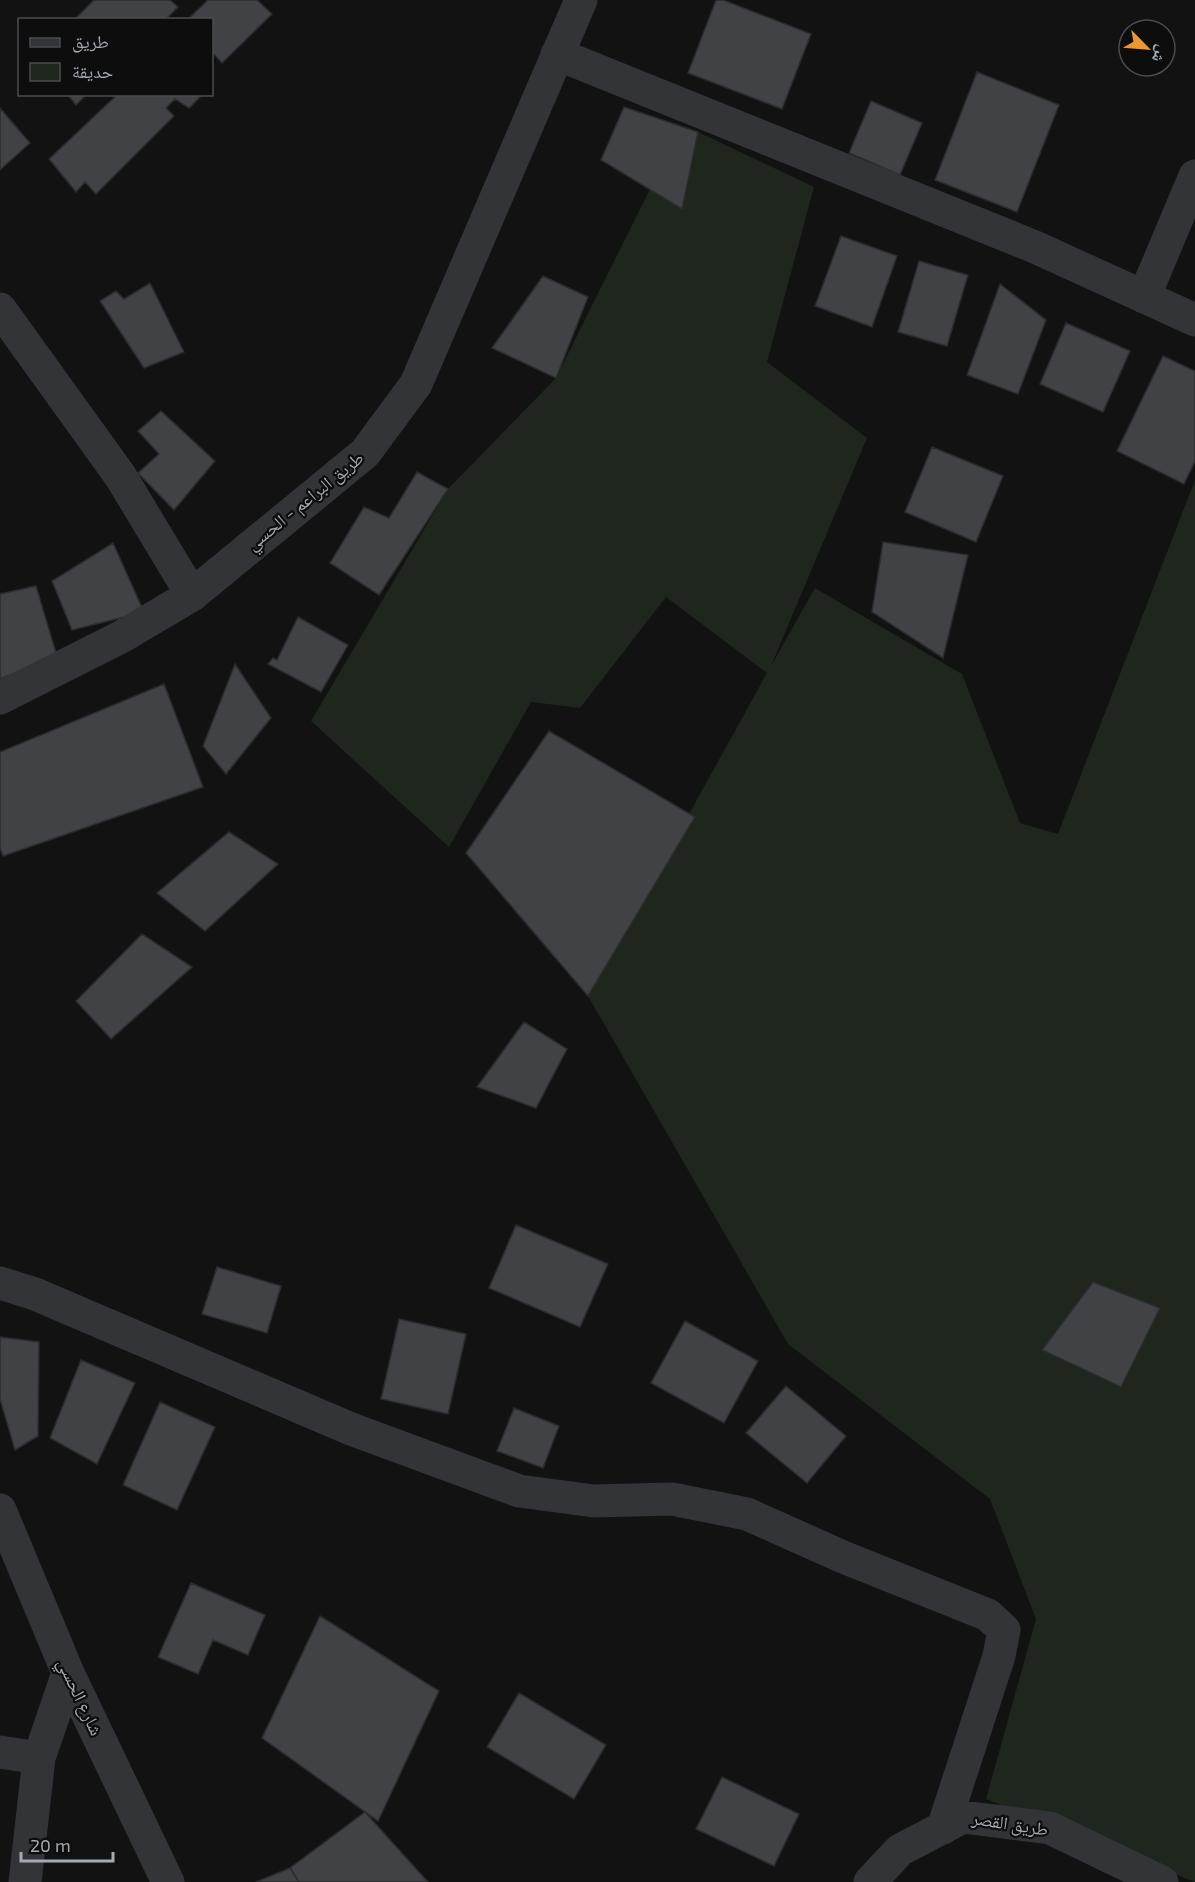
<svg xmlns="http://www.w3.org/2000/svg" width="1195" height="1882" font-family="'Exo 2','Noto Naskh Arabic',sans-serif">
	<rect width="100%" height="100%" fill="#121213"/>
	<!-- green -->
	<path fill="#1e261e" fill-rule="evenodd" d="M698,132L814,187L767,362L867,438L771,666L815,588L962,674L1020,823L1058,834L1195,480V1882L986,1799L1036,1619L990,1499L788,1344L588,996L767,673L666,597L580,708L531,702L449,847L311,721L448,489L556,378L650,189ZM1093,1282L1160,1309L1042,1350Z"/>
	<!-- building -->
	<path fill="#414246" stroke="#2c2c2f" stroke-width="1.5" d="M94,0H170L178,7L165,20H74Z
		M208,0H257L272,14L222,63L212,52V20H187Z
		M716,0H723L811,34L782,109L688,73Z
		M977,72L1059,105L1017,212L935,180Z
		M67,94H87L76,105Z
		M118,94L202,95L189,108L175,99L166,108L174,116L96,194L85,182L76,192L49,159Z
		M871,101L922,123L900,175L849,153Z
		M624,107L698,132L682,209L601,160Z
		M0,108L30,143L0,170Z
		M841,236L897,256L872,327L815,306Z
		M919,261L968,275L947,346L898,332Z
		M543,276L588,297L556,378L492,348Z
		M150,283L184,352L144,368L100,301L116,291L124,299Z
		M1000,284L1046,320L1018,394L967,375Z
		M1066,323L1130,351L1103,412L1040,384Z
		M1163,356L1195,371V461L1184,484L1117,451Z
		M161,411L215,461L174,510L138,473L159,454L138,431Z
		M932,447L1003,476L976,542L905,512Z
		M417,472L448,489L379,595L330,563L364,507L389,518Z
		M883,542L968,555L943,658L872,612Z
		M113,543L144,612L72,630L52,581Z
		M36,586L57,656L0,679V594Z
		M298,617L348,645L321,692L268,664L273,658L277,660Z
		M235,664L271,718L226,774L203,746Z
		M164,684L203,787L3,856L0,848V752Z
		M549,731L695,817L588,996L466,853Z
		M229,832L278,864L205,931L157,893Z
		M142,934L192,967L111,1039L76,1001Z
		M524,1022L567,1049L536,1108L477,1087Z
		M516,1225L608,1264L580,1327L489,1288Z
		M217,1267L281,1286L267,1333L202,1314Z
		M1093,1282L1160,1308L1121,1387L1042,1350Z
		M399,1319L466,1334L448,1414L381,1399Z
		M685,1321L758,1361L724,1423L651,1383Z
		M0,1337L39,1342L38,1436L15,1450L0,1399Z
		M81,1360L135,1383L97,1464L50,1438Z
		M786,1386L846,1436L807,1483L746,1433Z
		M160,1402L215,1427L177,1510L123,1485Z
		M514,1408L559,1426L543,1468L497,1451Z
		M191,1583L265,1615L248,1655L213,1640L198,1674L158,1657Z
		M320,1616L439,1691L378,1821L262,1738Z
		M519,1693L606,1745L574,1799L487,1747Z
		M722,1777L799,1814L774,1866L696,1829Z
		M365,1812L428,1882H299L290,1868Z
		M290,1868L299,1882H256Z"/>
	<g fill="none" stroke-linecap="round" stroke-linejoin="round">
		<!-- minor -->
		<path stroke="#333438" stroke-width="33" d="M557,54L1035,247L1195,320
			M1144,297L1195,176
			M0,309L121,477L192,595
			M0,698L121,637L192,595L365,453L416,384L581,0
			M0,1283L35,1294L351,1429L519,1491L594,1501L672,1499L747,1514L843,1557L988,1615L1004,1630L999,1656L943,1828
			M0,1510L68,1673L168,1882
			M0,1752L39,1758
			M25,1882L39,1758L68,1673
			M870,1882L900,1850L963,1817L1050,1828L1162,1882"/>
	</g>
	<g text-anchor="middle" stroke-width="4.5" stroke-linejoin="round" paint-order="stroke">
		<!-- street labels -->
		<g font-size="18" fill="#a4aab3" stroke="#0d0d0e">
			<text transform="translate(305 501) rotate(-39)" y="6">طريق البراعم - الحسي</text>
			<text transform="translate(80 1697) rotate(65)" y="6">شارع الحسي</text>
			<text transform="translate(1010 1824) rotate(9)" y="6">طريق القصر</text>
		</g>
	</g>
	<!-- legend -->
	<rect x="18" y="18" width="195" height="78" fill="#0d0d0e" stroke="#494c50" stroke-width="1.5"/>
	<rect x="30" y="38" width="30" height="9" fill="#333438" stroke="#494c50" stroke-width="1.5"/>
	<text x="72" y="48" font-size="18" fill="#a4aab3">طريق</text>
	<rect x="30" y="63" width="30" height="18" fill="#1e261e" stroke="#494c50" stroke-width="1.5"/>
	<text x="72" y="78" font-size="18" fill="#a4aab3">حديقة</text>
	<!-- north arrow -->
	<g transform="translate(1147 48) rotate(115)"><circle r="28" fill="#0d0d0e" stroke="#494c50" stroke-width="1.5"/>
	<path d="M0-4.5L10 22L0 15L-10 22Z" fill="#ea9833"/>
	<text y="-9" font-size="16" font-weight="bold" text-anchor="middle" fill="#a4aab3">ش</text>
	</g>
	<!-- scale -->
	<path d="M21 1852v9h92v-9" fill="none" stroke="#a4aab3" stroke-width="3"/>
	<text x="30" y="1852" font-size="18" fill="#a4aab3" stroke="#0d0d0e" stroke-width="4.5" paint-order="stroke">20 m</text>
</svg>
